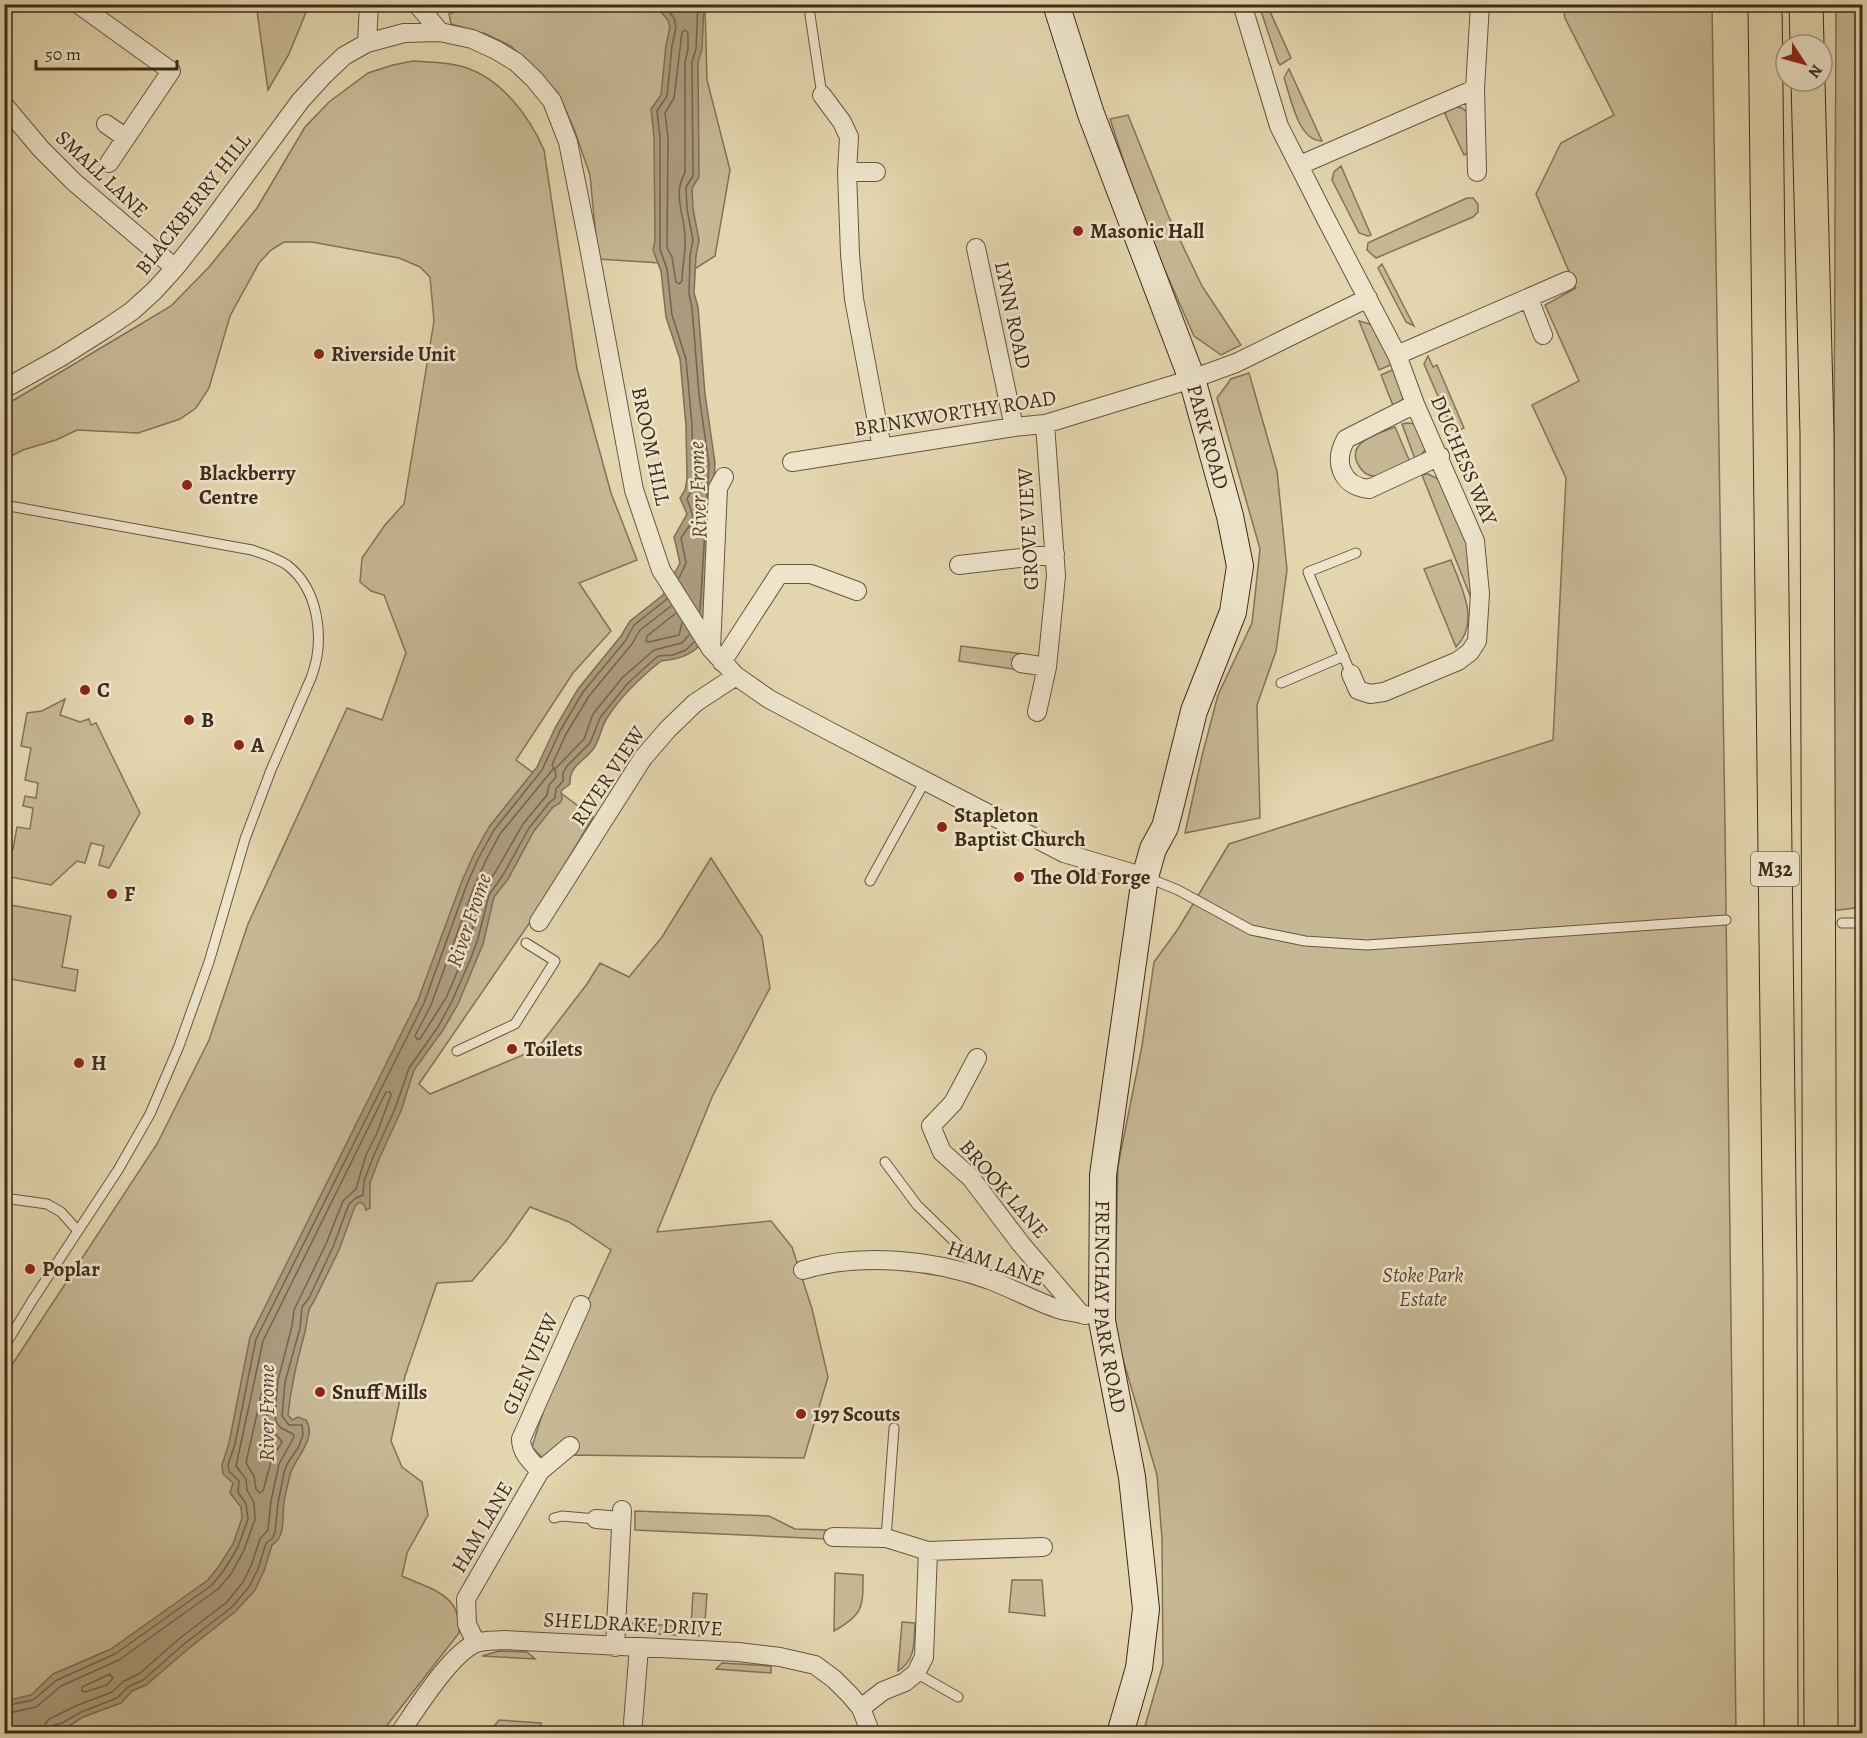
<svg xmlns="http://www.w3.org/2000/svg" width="1867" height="1738" font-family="Alegreya,serif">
	<rect width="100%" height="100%" fill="#e3d5ae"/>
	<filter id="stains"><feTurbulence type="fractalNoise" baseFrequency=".00333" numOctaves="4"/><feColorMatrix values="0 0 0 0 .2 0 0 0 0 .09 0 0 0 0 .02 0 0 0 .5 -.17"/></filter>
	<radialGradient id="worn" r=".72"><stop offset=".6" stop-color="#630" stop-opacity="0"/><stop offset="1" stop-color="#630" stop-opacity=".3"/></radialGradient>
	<!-- green -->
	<path fill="#c7b895" stroke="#837258" stroke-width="1.5" d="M476,4L705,5L707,80L730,170L715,256L690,272L661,263L598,259L590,175L574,129L558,93L511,46L486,34L451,24L449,14Z
		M1862,4V907L1832,911L1836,5Z
		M262,5H309L289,54L268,90L257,11Z
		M1259,5H1267L1291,58L1280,65L1278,62Z
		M1563,5H1712L1725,826L1736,1733H1143L1163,1664L1162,1539L1157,1475L1114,1329L1118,1166L1142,1046L1154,962L1178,929L1229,844L1553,740L1566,478L1532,405L1579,381L1545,305L1576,288L1536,194L1561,143L1614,115L1565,18Z
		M413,61C431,62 448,62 464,67C502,79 529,116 544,150L577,369L611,493L637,560L579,583L611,631L573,673L516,760L593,817L537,912L419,1084L430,1094L537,1049L587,984L600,963L629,977L662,937L711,858L762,937L770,988L713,1095L657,1232L771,1221L792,1247L812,1309L828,1377L804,1458L570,1455L553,1469L532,1447C552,1379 581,1314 611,1250L569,1222L530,1207L506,1241L472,1281L437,1283L405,1376L391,1441L402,1467L422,1482L428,1515L407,1553L402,1576C432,1590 462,1594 459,1633L381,1733H5L4,1377L157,1144L209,1040L248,924L347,708L382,720L406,653L384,595L371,591L360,582L362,558L385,525L404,504L434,321L430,277L420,267L399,258L312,242H284L271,250L259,263L230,316L209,388L196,408L180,419L138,433L77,430L56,440L23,450L5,459L4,406L171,306L209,267L257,208L305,127L329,102L368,73L393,65Z
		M1289,69L1322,141C1298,141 1291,98 1284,78Z
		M1456,107L1462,108L1469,114L1474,150L1464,155L1445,114L1447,111Z
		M1128,115L1168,215L1202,286L1241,345L1221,355L1194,336L1143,221L1110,119Z
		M1341,166L1371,235L1368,236L1359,233L1332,180L1334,172Z
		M1467,198H1473L1478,204V212L1473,217L1376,258L1367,250L1368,243L1372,241Z
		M1382,264L1414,326L1406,322L1378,268Z
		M1359,321L1373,325L1395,363L1379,370Z
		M1428,356L1433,367L1437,365L1464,428L1454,433L1424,364Z
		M1397,368C1405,386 1412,394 1394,408L1381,375Z
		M1249,373L1277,471L1287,570L1276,651L1257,705L1260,818L1185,833L1202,756L1218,695L1252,623L1260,549L1217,398L1231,379Z
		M1407,423L1417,424L1428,446L1421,455L1415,459L1402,424Z
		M1395,427L1410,462C1400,466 1385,476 1374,476C1367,476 1362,471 1359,466C1344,442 1379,433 1395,427Z
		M1428,474L1442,481L1469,536L1473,603L1422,475Z
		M1451,560C1461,587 1481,622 1456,647L1424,569Z
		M961,646L1023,654L1020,670L959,661Z
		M65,699L60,715L80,722L89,719L91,725L96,723L140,813L109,868L99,865L104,846L91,843L85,863L77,861L51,885L5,876V848L13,849L17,827L30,829L33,808L23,806L25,796L36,798L38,783L25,780L31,748L21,746L27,713L42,711Z
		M5,904L71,916L62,967L78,970L75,991L5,978Z
		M635,1511L769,1516L795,1529L828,1530L827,1539L635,1530Z
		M835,1573L863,1575C863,1607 864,1614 834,1631Z
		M1012,1580H1042L1045,1616L1009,1612Z
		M693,1593L707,1594L704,1636C684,1634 644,1638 632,1623L691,1627Z
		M902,1622L915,1623C914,1642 916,1660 898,1671Z
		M499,1651L527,1652L535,1659L482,1656Z
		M722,1663L771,1666V1673L716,1669Z
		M499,1720L541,1723L540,1733H489Z"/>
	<!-- water -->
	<path fill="#ab9b7c" stroke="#806e55" stroke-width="1.5" d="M664,5H704L702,49L698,62L699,177L692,188L693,209L699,240L696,256L694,293L698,307L705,394L715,463L709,576L701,644C689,657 677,659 661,661C641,677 621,696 607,718C601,727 600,739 594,748C584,762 569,765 570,784L561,791L562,799L560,803L553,807L534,831L508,879L494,897L483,944L458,1004L443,1030L414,1070L401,1111L379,1159L370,1183V1208L366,1210L364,1205L360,1202L355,1206L339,1250L314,1301C306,1312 308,1320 305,1332C297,1362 291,1385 288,1415L292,1420L298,1417L306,1420C318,1438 294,1459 290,1475C288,1484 285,1494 284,1503C282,1517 286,1537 272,1545L264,1571L255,1590L236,1611L188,1649L146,1685L132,1691L121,1703L83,1717L64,1729L45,1733L5,1734V1701L31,1695L53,1674L111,1649L208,1580L219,1566L233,1544L242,1518L241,1507L230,1493L233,1483L223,1474L222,1465L229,1443L250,1337L418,1000L462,881L474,854L489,827L537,767L555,728L578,689L621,636L630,621L663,595L680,563L674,537L687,514L680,498L685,490L687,479L686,426L680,359L666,317L661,271L653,250L655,240L654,137L651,109L661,95L666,45L670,27L668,20L661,12Z"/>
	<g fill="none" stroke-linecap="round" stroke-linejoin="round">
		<!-- shore -->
		<path stroke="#75634b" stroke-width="1.5" d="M668,4V11L674,18L676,27L672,46L667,96L657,111L660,137V249L667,269L672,315L686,359L692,425L693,478L691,491L687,499L693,516L692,522L681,538L686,563L679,578
			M698,4L696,49L692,62L693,176L686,187L687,209L693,240L690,256L689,294L692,308L699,395L709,464L700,611
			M685,30L688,33V49L685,62V173C672,194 685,216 685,238C686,251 682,267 682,281L679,284L676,282L672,257L667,248L668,137L665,113L674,98L682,32Z
			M671,606L640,630L632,644L589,696L566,734L552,765L554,768L500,834L486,860L474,887L431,1005L415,1036L417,1039H420L446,998L461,963L470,939L482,891L496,871L523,824L547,795L549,785L556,777L555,769L584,739L593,714L623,677L654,650L682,643L689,635
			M676,613L647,636L646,641L649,642L679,635L682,623
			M265,1389L268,1392C266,1420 264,1420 282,1442L272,1458L263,1491L260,1493L256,1489L254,1476L246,1463L262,1391Z
			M110,1674L113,1678L107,1685L85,1692L82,1691V1687Z
			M4,1706L33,1700L57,1680L115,1654L212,1585L224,1570L238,1547L248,1519L246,1504L238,1492L239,1481L229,1471L228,1465L235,1444L256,1339L424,1003L467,884L479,857L494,830L542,770L560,731L583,692L626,640L634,625L667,599
			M4,1714L36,1707L61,1686L119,1660L218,1589L231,1574L244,1550L255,1519L254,1503L247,1490L246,1479L236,1466L263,1341L379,1106L386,1092H390L391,1095L377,1133L366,1155L356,1189L343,1201L326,1244L294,1310L292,1326L278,1380L275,1415L276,1422L281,1428L293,1434L294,1437L279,1464L271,1501L268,1530L260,1539L251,1566L243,1582L227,1602L179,1639L139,1674L124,1681L112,1692L78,1705L49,1719L44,1726L42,1734
			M50,1734L51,1729L54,1725L62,1723L81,1712L117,1698L128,1687L143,1680L184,1644L232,1607L249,1587L258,1569L266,1543L273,1538L275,1532L278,1503L284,1473L287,1464L298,1448L303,1435L302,1425H289L282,1416L285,1382L300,1328L302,1307L309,1298L333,1247L349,1204L356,1198L363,1195L364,1181L373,1157L395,1109L409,1068L438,1027L452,1001L468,965L477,942L489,895L503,875L529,828L549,803L555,798L556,789L563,781V773L567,766L590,743L600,718L628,683L658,656L673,655L686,650L694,642"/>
		<!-- lane casing -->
		<g stroke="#68563f" stroke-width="11">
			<path id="lane" d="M810,15L822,95
				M4,505L252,550C264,554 277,558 287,565C320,590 325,642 311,678L271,770L245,839L209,962L179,1046L150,1114L118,1170L32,1301L4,1347
				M1351,674L1308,572L1356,553
				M1281,683L1344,656
				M1146,877L1178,890L1251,930L1305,941L1367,945L1726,920
				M870,881L925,781
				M1842,923H1862
				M457,1051L515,1024L555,961L526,943
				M885,1162L917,1205L956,1243L983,1274
				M4,1198L47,1204L61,1212L78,1231
				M554,1518L562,1516L596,1519
				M886,1538L894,1428
				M916,1673L958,1697"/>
		</g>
		<!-- street casing -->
		<g stroke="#68563f" stroke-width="20">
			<path id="street" d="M78,4L171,71L109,163
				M417,4L440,32
				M1242,4L1279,126L1325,217L1397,355L1415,404L1475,541L1480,594L1477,641L1470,652L1458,661L1384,692L1370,694L1358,690L1351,674
				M367,43L369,4
				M822,95L842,122L849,137L847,172L850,254L854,299L882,448
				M4,105L41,149L74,182L175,268
				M106,124L126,138
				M1300,165L1475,89
				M847,172H876
				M1477,172L1475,89L1480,4
				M976,248L1014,427
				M1529,299L1543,335
				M1397,355L1567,281
				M4,389L61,357L107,328L132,311L154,291L175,268L205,230L301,100L325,74L344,56L367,43L404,33L440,32L472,39L496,50L516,62L534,79L552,101L568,142L589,247L634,490L661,570L711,649L736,676L769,699L829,731L1064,853L1145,877
				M1415,404L1346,439C1333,462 1341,486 1369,489L1440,456
				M792,462L1014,427L1045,424L1192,379L1236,363L1368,298
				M959,565L1055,554
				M711,649L718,488L724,477
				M722,662L779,574H811L857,591
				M1021,663L1047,667
				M1037,712L1047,667L1056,576L1045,424
				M539,922L643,758L668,729L695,703L736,676
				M977,1058L953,1103L931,1126L942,1152L971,1178L1021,1244L1081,1314
				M803,1270C860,1252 935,1260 990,1280C1013,1289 1035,1301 1058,1309C1067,1312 1077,1312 1085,1315
				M540,1471C531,1461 521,1453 521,1439L581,1305
				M596,1519L621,1521
				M833,1537L886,1538L928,1551L924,1657L916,1673L905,1682L883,1691L861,1708
				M928,1551L1043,1547
				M476,1643L467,1624L466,1599L540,1471L570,1446
				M615,1647L622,1510
				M633,1723L639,1647
				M399,1734C416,1710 450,1654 476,1643C485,1640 496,1641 505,1640L738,1652L780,1657L815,1665L834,1679L850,1695L861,1708L871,1734"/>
		</g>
		<!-- secondary casing -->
		<g stroke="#3f2b1a" stroke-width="28">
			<g id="secondary">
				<path id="s1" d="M1056,4L1091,114L1192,379L1230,516L1240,566L1233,612L1194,711L1170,808L1165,827L1153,849L1145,877L1103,1175L1102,1321L1132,1477L1146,1609L1139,1668L1120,1734"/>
			</g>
		</g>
		<!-- highway casing -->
		<g stroke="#3f2b1a" stroke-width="35">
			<path id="highway" d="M1765,4L1780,1277L1781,1734
				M1806,4L1807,45
				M1808,81L1817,433L1821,1734"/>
		</g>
		<!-- lane -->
		<use href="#lane" stroke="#ede4ca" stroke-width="9"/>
		<!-- street -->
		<use href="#street" stroke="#ede4ca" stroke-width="18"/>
		<!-- secondary -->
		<use href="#secondary" stroke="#ede4ca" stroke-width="26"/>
		<!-- highway -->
		<use href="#highway" stroke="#e3d5ae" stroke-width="33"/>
	</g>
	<!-- markers -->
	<g fill="#8f2418" stroke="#ede4ca" stroke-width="2">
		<circle cx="1078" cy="231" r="6"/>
		<circle cx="319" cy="354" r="6"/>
		<circle cx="187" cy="485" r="6"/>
		<circle cx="85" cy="690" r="6"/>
		<circle cx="189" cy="720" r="6"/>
		<circle cx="239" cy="745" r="6"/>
		<circle cx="942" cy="827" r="6"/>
		<circle cx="1019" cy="877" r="6"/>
		<circle cx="112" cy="894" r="6"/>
		<circle cx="512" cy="1049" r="6"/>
		<circle cx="79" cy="1063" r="6"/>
		<circle cx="30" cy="1269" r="6"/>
		<circle cx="320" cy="1392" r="6"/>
		<circle cx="801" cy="1414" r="6"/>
	</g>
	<g text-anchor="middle" stroke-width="5" stroke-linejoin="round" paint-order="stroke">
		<!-- shield labels -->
		<rect fill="#ede4ca" stroke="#73624f" stroke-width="1.5" x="1751" y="852" width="48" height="34" rx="4.5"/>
		<g font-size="20" font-weight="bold" fill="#3f2b1a">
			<text x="1775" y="876">M32</text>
		</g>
		<!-- street labels -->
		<g font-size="21" fill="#3f2b1a" stroke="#ede4ca">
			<text transform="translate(102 174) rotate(43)" y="7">SMALL LANE</text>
			<text transform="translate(193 204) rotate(-52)" y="7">BLACKBERRY HILL</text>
			<text transform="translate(1013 315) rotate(78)" y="7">LYNN ROAD</text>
			<text transform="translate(955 413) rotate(-9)" y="7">BRINKWORTHY ROAD</text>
			<text dy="7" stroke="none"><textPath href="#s1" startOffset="459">PARK ROAD</textPath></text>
			<text transform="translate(651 446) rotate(78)" y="7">BROOM HILL</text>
			<text transform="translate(1464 460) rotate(67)" y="7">DUCHESS WAY</text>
			<text transform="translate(1028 529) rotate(-93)" y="7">GROVE VIEW</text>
			<text transform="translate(608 776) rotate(-56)" y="7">RIVER VIEW</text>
			<text transform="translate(1004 1189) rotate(49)" y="7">BROOK LANE</text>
			<text transform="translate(996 1263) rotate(19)" y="7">HAM LANE</text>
			<text dy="7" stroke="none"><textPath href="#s1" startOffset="1352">FRENCHAY PARK ROAD</textPath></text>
			<text transform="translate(530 1364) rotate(-66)" y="7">GLEN VIEW</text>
			<text transform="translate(482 1527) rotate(-60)" y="7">HAM LANE</text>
			<text transform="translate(633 1624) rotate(3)" y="7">SHELDRAKE DRIVE</text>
		</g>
		<!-- poi labels -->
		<g font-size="21" font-weight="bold" fill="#3f2b1a" stroke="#ede4ca" text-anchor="start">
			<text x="1090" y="238">Masonic Hall</text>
			<text x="331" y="361">Riverside Unit</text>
			<text x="199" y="480">Blackberry<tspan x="199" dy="24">Centre</tspan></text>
			<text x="97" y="697">C</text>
			<text x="201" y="727">B</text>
			<text x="251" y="752">A</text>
			<text x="954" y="822">Stapleton<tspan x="954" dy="24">Baptist Church</tspan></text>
			<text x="1031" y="884">The Old Forge</text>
			<text x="124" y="901">F</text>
			<text x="524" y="1056">Toilets</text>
			<text x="91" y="1070">H</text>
			<text x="42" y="1276">Poplar</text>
			<text x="332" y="1399">Snuff Mills</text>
			<text x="813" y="1421">197 Scouts</text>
		</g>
		<!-- park labels -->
		<g font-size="21" font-style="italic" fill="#5a4733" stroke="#ede4ca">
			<text x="1423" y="1282">Stoke Park<tspan x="1423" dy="24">Estate</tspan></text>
		</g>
		<!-- water labels -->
		<g font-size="22" font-style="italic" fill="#5a4732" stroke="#ede4ca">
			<text transform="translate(697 490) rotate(-92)" y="8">River Frome</text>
			<text transform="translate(468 920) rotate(-71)" y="8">River Frome</text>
			<text transform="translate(266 1413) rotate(-90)" y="8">River Frome</text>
		</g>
	</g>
	<!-- margin -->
	<rect width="1867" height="1738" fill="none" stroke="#e3d5ae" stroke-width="24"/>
	<rect x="6" y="6" width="1855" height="1726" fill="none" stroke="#3f2b1a" stroke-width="3"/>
	<rect x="12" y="12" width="1843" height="1714" fill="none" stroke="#3f2b1a" stroke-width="1.5"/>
	<!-- north arrow -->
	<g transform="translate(1804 63) rotate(126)"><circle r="28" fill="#ede4ca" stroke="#a79a84" stroke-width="1.5"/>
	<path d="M0-4.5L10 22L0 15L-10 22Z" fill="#8f2418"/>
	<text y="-9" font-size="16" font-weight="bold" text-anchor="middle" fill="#3f2b1a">N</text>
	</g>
	<!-- scale -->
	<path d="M36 60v9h141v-9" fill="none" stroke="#3f2b1a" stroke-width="3"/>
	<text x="45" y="60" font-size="18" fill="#3f2b1a" stroke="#ede4ca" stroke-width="4.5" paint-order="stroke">50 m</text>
	<rect width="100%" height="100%" filter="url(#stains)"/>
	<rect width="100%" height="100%" fill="url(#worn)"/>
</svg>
